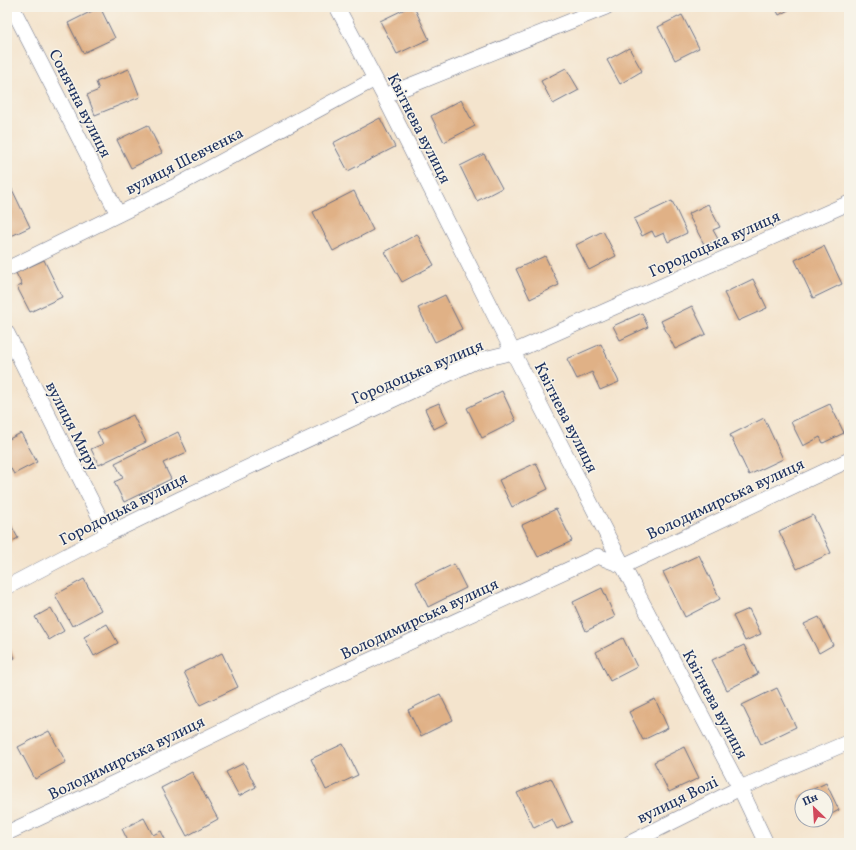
<svg xmlns="http://www.w3.org/2000/svg" width="856" height="850" font-family="Vollkorn,serif">
	<rect width="100%" height="100%" fill="#f7f3e8"/>
	<filter id="ink" filterUnits="userSpaceOnUse"><feTurbulence type="fractalNoise" baseFrequency=".025" numOctaves="2"/><feDisplacementMap in="SourceGraphic" scale="8" xChannelSelector="R" yChannelSelector="G"/><feConvolveMatrix kernelMatrix="1 2 1 2 8 2 1 2 1" color-interpolation-filters="sRGB"/></filter>
	<filter id="wash" filterUnits="userSpaceOnUse"><feTurbulence type="fractalNoise" baseFrequency=".012" numOctaves="4" result="noise"/><feDisplacementMap in="SourceGraphic" scale="16" xChannelSelector="R" yChannelSelector="G"/><feGaussianBlur stdDeviation="0.9" result="paint"/><feColorMatrix in="noise" values="0 0 0 0 0 0 0 0 0 0 0 0 0 0 0 0 0 1.4 0 .05"/><feComposite in="paint" operator="in"/></filter>
	<g filter="url(#wash)">
		<rect width="100%" height="100%" fill="#f4e4cd"/>
		<g id="blocks">
			<!-- building -->
			<path fill="#e0b186" d="M100,7L115,38L83,53L68,23Z
				M409,7H414L429,39L397,54L380,21Z
				M775,7H794L779,15Z
				M682,15L699,48L675,60L658,27Z
				M629,48L642,71L620,84L607,60Z
				M566,68L579,90L553,104L541,81Z
				M129,69L140,97L95,115L87,95L99,90L96,82Z
				M461,100L475,126L444,142L431,116Z
				M380,118L395,147L348,171L333,143Z
				M148,125L162,153L131,168L117,140Z
				M484,154L502,188L477,201L460,166Z
				M10,185L30,227L7,238V186Z
				M354,191L373,230L333,251L313,212Z
				M672,201L687,233L668,242L664,233L655,237L652,231L642,236L634,219Z
				M708,204L720,227L713,230L718,239L705,246L688,214Z
				M603,231L616,256L589,270L576,245Z
				M417,234L434,265L402,282L385,252Z
				M824,246L842,284L813,298L795,260Z
				M545,256L559,285L530,299L516,269Z
				M44,260L62,297L30,312L17,287L22,285L16,273Z
				M753,279L767,308L738,321L724,293Z
				M445,295L462,329L435,342L418,308Z
				M692,306L706,334L675,349L661,321Z
				M642,313L648,327L620,340L613,326Z
				M601,344L619,382L600,390L592,372L577,379L567,359Z
				M502,391L516,421L482,438L467,408Z
				M439,403L448,422L434,429L425,409Z
				M830,404L844,433L823,443L820,437L803,446L791,422Z
				M133,415L146,442L99,465L91,449L103,444L97,432Z
				M764,418L783,459L749,475L730,435Z
				M178,432L187,452L163,463L171,479L124,502L114,482L123,478L115,463Z
				M21,433L37,462L14,474L7,462V440Z
				M536,463L548,489L512,507L499,480Z
				M556,509L572,541L538,557L522,525Z
				M813,515L831,553L797,569L779,531Z
				M7,518L18,538L7,544Z
				M699,555L720,599L685,617L663,572Z
				M454,564L466,588L428,607L416,582Z
				M84,579L101,610L72,626L55,595Z
				M602,588L615,617L586,631L573,602Z
				M51,608L64,631L49,640L35,617Z
				M749,609L761,634L745,641L733,616Z
				M819,617L833,645L819,653L804,624Z
				M107,624L118,643L94,656L84,637Z
				M623,638L637,667L610,681L596,652Z
				M7,642L15,658L7,662Z
				M744,645L758,674L727,690L712,660Z
				M222,653L238,687L200,705L184,672Z
				M777,688L796,727L761,744L742,705Z
				M440,694L453,720L421,736L408,710Z
				M655,699L668,728L643,740L629,712Z
				M49,731L66,762L35,779L18,747Z
				M343,744L358,775L326,790L311,759Z
				M684,747L699,778L669,792L654,762Z
				M244,763L256,787L239,796L226,772Z
				M192,772L218,819L187,836L161,788Z
				M551,778L572,822L557,829L552,819L534,828L517,793Z
				M826,783L839,810L826,817V796H802V802L799,796Z
				M144,818L153,835L161,831L167,843H129L122,829Z"/>
		</g>
	</g>
	<g filter="url(#ink)">
		<use href="#blocks" fill-opacity="0" stroke="#676e85" stroke-width="1"/>
		<g fill="none" stroke-linecap="round" stroke-linejoin="round">
			<!-- street casing -->
			<g stroke="#676e85" stroke-width="16">
				<path id="street" d="M12,7L118,214
					M337,7L384,96L513,352L623,566L740,788L766,843
					M384,96L606,7
					M7,269L178,185L375,79
					M7,333L108,534
					M7,587L108,534L180,499L476,361L513,352L849,203
					M7,833L118,781L320,683L598,556L623,566L849,460
					M630,843L740,788L849,742"/>
			</g>
			<!-- street -->
			<use href="#street" stroke="#fff" stroke-width="15"/>
		</g>
	</g>
	<g text-anchor="middle" stroke-width="3" stroke-linejoin="round" paint-order="stroke">
		<!-- street labels -->
		<g font-size="16" fill="#1b2f5e" stroke="#f7f3e8">
			<text transform="translate(81 103) rotate(63)" y="6">Сонячна вулиця</text>
			<text transform="translate(420 128) rotate(63)" y="6">Квітнева вулиця</text>
			<text transform="translate(184 160) rotate(-27)" y="6">вулиця Шевченка</text>
			<text transform="translate(714 243) rotate(-24)" y="6">Городоцька вулиця</text>
			<text transform="translate(417 371) rotate(-23)" y="6">Городоцька вулиця</text>
			<text transform="translate(567 417) rotate(63)" y="6">Квітнева вулиця</text>
			<text transform="translate(73 426) rotate(63)" y="6">вулиця Миру</text>
			<text transform="translate(725 498) rotate(-25)" y="6">Володимирська вулиця</text>
			<text transform="translate(123 508) rotate(-27)" y="6">Городоцька вулиця</text>
			<text transform="translate(419 618) rotate(-25)" y="6">Володимирська вулиця</text>
			<text transform="translate(716 704) rotate(62)" y="6">Квітнева вулиця</text>
			<text transform="translate(126 757) rotate(-26)" y="6">Володимирська вулиця</text>
			<text transform="translate(677 799) rotate(-26)" y="6">вулиця Волі</text>
		</g>
	</g>
	<!-- margin -->
	<rect width="856" height="850" fill="none" stroke="#f7f3e8" stroke-width="24"/>
	<!-- north arrow -->
	<g transform="translate(814 808) rotate(335)"><circle r="19" fill="#f7f3e8" stroke="#9fa5b1"/>
	<path d="M0-3L7 15L0 10L-7 15Z" fill="#d1495b"/>
	<text y="-6" font-size="11" font-weight="bold" text-anchor="middle" fill="#1b2f5e">Пн</text>
	</g>
</svg>
